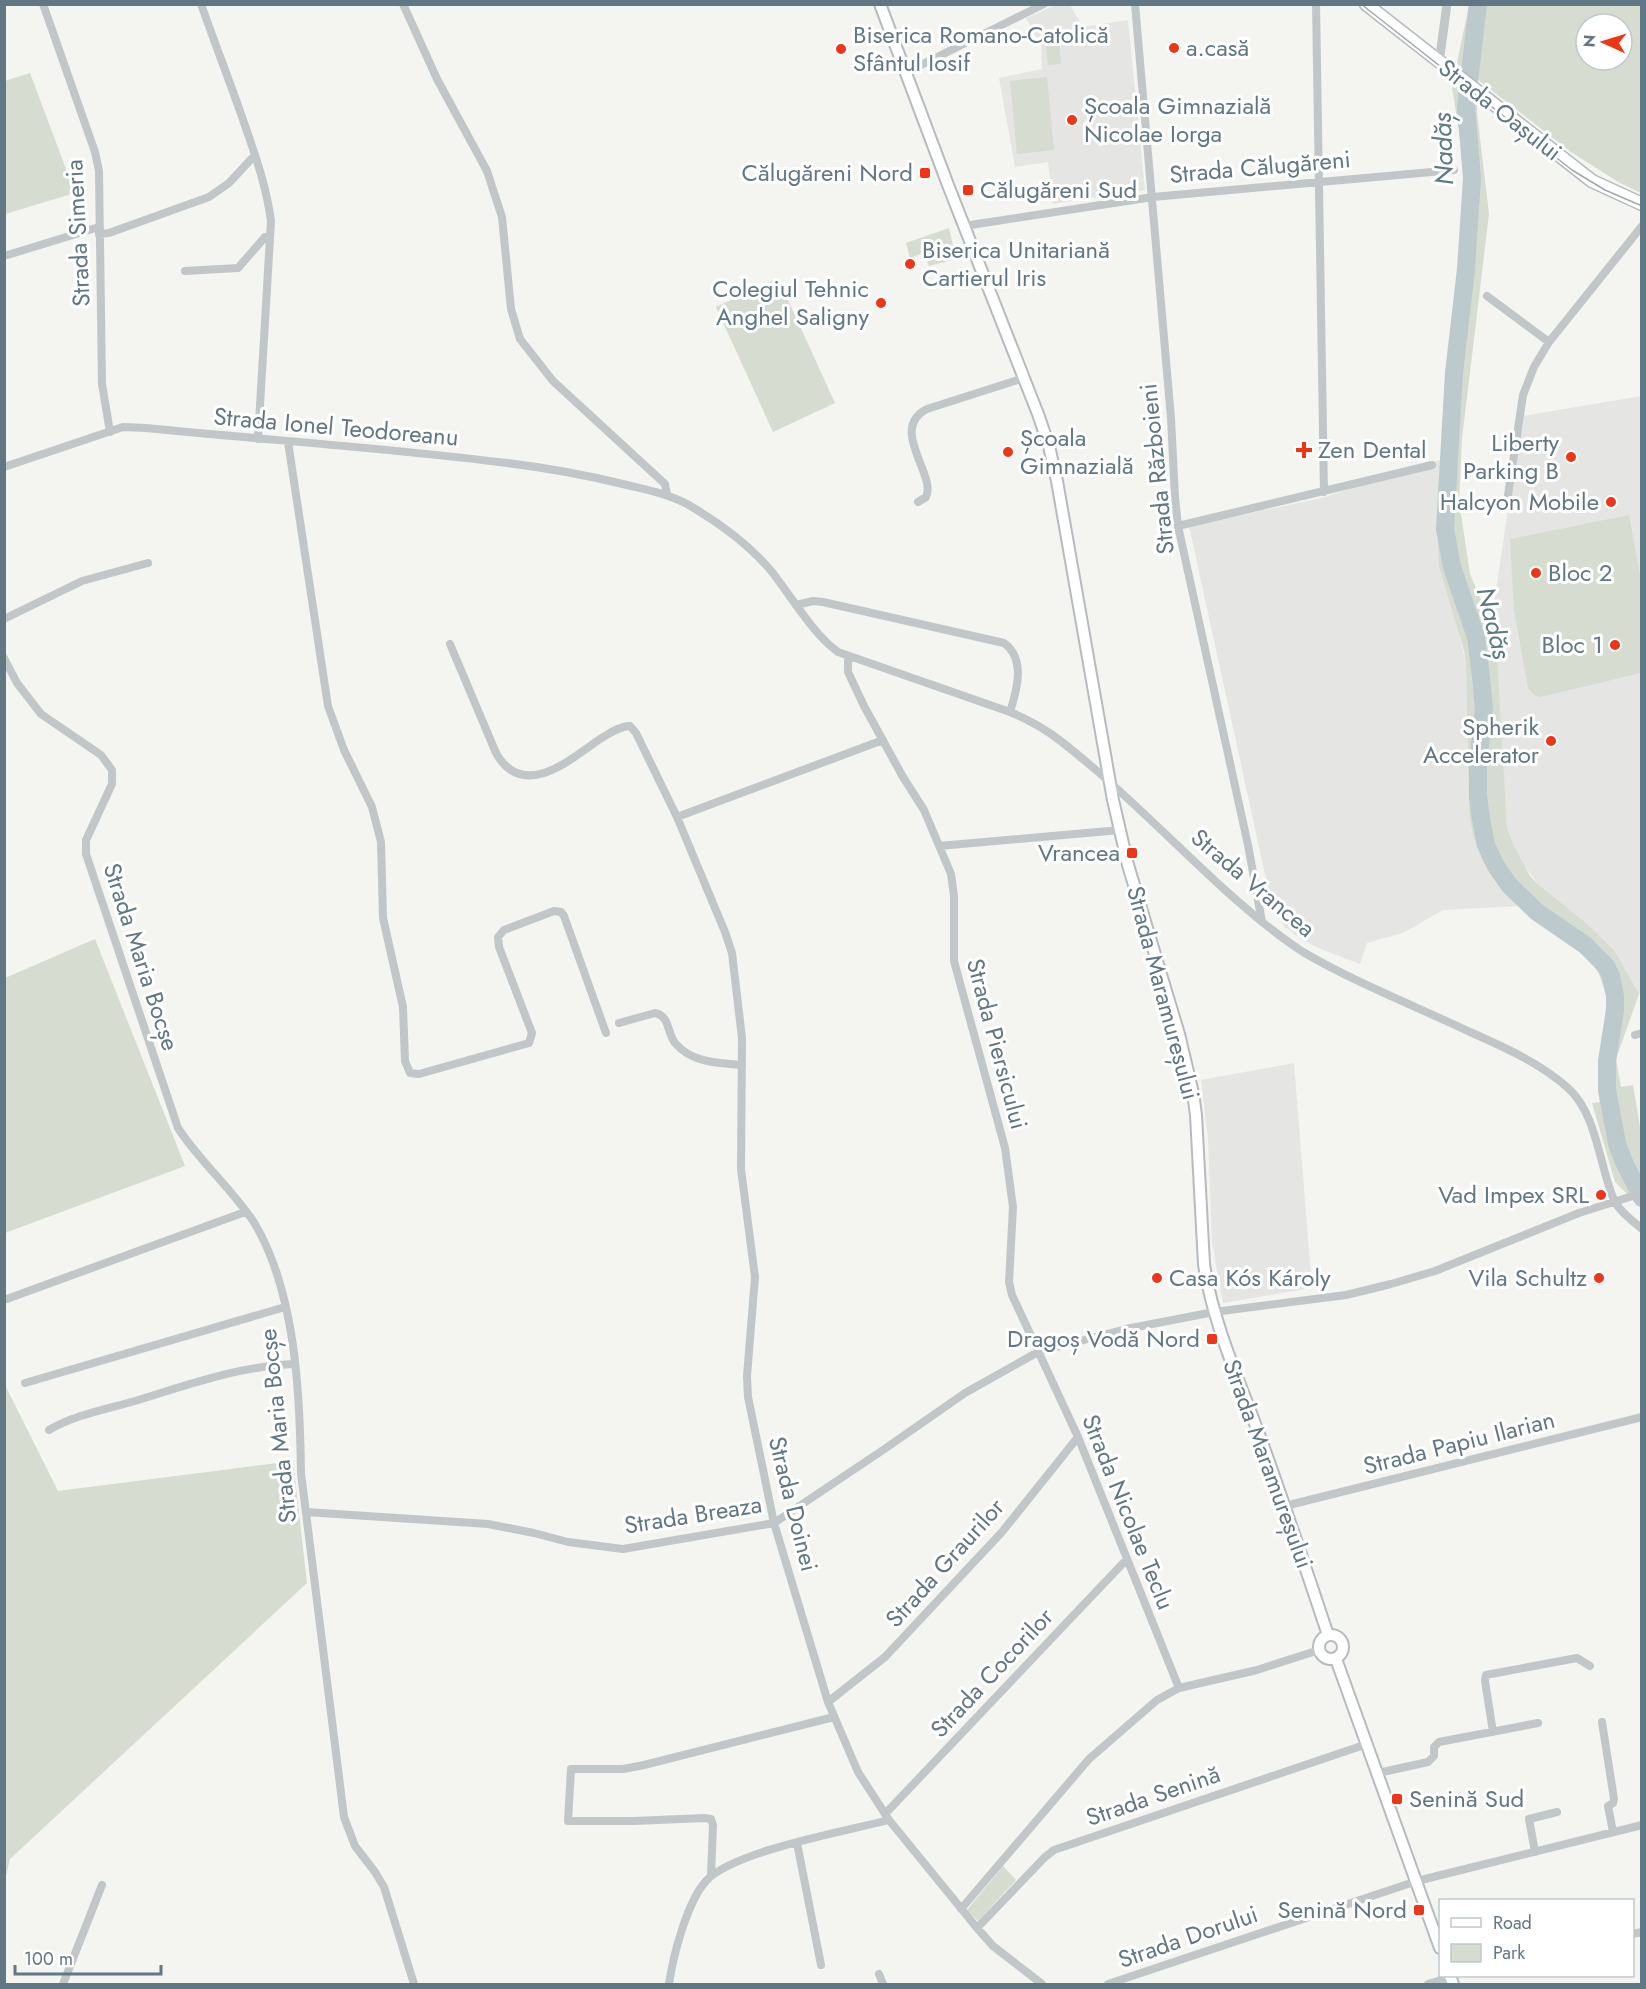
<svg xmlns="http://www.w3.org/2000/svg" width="1646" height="1989" font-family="Jost,sans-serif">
	<rect width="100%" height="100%" fill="#f4f4f0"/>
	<!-- built -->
	<path fill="#e5e5e3" d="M1056,5H1070L1083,27L1128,20L1145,190L1053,204L1048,162L1015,167L999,78L1042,69L1041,46L1026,18Z
		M1641,396V993L1639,994L1615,951L1585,922L1539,885L1523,864L1514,846L1507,828L1506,812L1494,603L1522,416Z
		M1443,459L1438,544L1466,664L1469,813L1473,836L1483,862L1493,879L1521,906L1443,910L1403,933L1367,943L1360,964L1318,948L1301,939L1285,927L1273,911L1189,526L1322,498Z
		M1294,1063L1312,1288L1223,1303L1212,1243L1208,1138L1201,1080Z"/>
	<!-- green -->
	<path fill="#d6dcd0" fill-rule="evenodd" d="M1469,5H1641V193L1620,183L1571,152L1477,79V112L1489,214L1462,439L1459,501L1470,574L1496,635L1507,828L1514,846L1530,876L1539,885L1585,922L1615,951L1639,994L1616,1059L1621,1087L1633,1085L1641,1133V1208L1615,1182L1592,1103L1600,1102L1598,1082L1608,1001L1599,974L1583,950L1521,906L1493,879L1483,862L1473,836L1469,813L1466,664L1464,651L1439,566L1438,544L1443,459L1454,327L1468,187L1452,87ZM1586,24H1622V60H1586Z
		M1059,38L1061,64L1048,65L1045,39Z
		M30,73L75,193L5,214V81Z
		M1047,77L1054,150L1017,154L1010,81Z
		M949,228L956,259L929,266L924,253L910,258L906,243Z
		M778,278L835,403L773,432L716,307Z
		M1629,515L1641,581V673L1540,697L1534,695L1528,688L1514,610L1510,539Z
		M95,939L185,1166L5,1233V978Z
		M5,1385L58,1491L293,1461L307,1583L10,1859L5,1880Z
		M1003,1866L1016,1880L978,1921L967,1910Z"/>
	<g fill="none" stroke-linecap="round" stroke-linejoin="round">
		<!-- river -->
		<path stroke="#bcc9cd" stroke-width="18" d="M1478,4L1466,107L1472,178L1466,269L1454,373L1445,529L1452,567L1476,637L1481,677L1484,708L1478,763V796L1481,819L1486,845L1496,866L1509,885L1537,912L1585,945L1606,966L1611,976L1615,996V1010L1607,1061V1090L1617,1143L1623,1160L1642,1198"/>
		<!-- secondary casing -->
		<g stroke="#b5bbbf" stroke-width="14">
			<path id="secondary" d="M880,4L948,185L1038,414L1049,446L1057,481L1113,800L1128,865L1179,1034L1193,1093L1196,1115L1204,1264C1213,1324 1239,1380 1260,1437C1284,1503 1306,1569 1328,1635
				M1319 1647a12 12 0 1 1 24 0a12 12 0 1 1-24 0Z
				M1336,1659L1440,1948
				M1450,1976L1453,1984"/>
		</g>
		<!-- primary casing -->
		<g stroke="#b4b9bc" stroke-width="15">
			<path id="primary" d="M1366,4L1592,181L1642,204"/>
		</g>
		<!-- minor -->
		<path stroke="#c1c6c8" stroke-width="8" d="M43,4L95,152L99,171L102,384L110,432
			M201,4C214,41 228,77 241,114C253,149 266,183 271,221L258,439
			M403,4L437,79L487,171L502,217L511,309L520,339L553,381L665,484L667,495
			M1135,4L1171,418L1175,497L1178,526L1248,845L1262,922
			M1316,4L1324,492
			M905,73L1044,4
			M964,226L1153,197L1454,170
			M99,234L109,233L209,197L229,183L255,155
			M4,256L99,227
			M185,271L238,268L265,237H269
			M1487,296L1549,342
			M288,442L328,706L344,750L372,807L381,842L383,918L403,1007L405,1061L410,1073L419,1074L529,1043L532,1033L499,947L498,937L504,930L554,911L561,912L564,916L606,1033
			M4,467L123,427L146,428C267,440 387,448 507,463C548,468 587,475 627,485C648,490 668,494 687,504C718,522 749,544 772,572C791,596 813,634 838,652L1010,712C1047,727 1066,745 1096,770C1140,808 1182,851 1225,890C1250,912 1275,934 1303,952C1356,983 1415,1006 1470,1032C1504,1047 1540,1063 1568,1088C1597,1114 1599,1165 1614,1200C1619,1211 1633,1221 1642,1229
			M918,502L926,497C937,475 888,429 927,409L1024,378
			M1507,502L1523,395L1534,367L1549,342L1642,226
			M1178,526L1432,465
			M796,605L813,601L823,602L1004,643C1026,659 1017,690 1010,712
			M4,619L82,581L148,563
			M450,644L496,753C523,801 570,760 600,739C609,734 619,726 630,726L636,733L677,817L725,932L732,953L742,1038L741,1169L755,1277L747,1376L748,1397L774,1523L828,1702L858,1772L889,1820L977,1928L993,1946L1042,1984
			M848,656V672L864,706L903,777L924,810L951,874L954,896V961L1005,1148L1013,1207L1009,1282L1012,1295L1078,1437L1179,1688
			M4,658L17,683L41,714L101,755L112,770V784L86,840V854L178,1128C200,1162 234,1191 255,1224C296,1294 300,1395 301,1473L344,1817L355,1846L375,1872L384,1887L414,1984
			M677,817L883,740
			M939,846L1120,830
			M619,1023L655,1013C670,1016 667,1033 675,1043C692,1063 718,1063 742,1065
			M1635,1035L1642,1033
			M4,1300L245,1212
			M25,1383L285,1307
			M49,1430C74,1415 107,1409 135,1401C188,1385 239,1366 295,1364
			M1285,1506L1642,1417
			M306,1512L488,1524L534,1533L568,1542L623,1549L774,1523L883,1450L965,1393L1038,1352L1126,1329L1214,1312L1346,1295L1391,1284L1435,1271L1579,1213L1642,1193
			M828,1702L885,1657L1002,1532L1078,1437
			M1602,1722L1614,1799L1613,1803L1608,1806L1613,1832
			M1493,1732L1485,1681L1486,1675L1577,1658L1590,1666
			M1378,1773L1428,1762L1434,1756V1747L1439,1742L1538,1723
			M885,1814L1127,1559
			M797,1843L821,1965
			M1535,1852L1529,1819L1557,1812
			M711,1875L713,1825L711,1819L705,1818L633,1821H568L571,1769H623L644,1765L834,1717
			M961,1909L1089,1759L1157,1700L1179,1688L1257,1670L1319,1650
			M977,1928L1045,1857L1054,1850L1367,1744
			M1632,1934L1642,1932
			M879,1974L883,1984
			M63,1984L102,1885
			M669,1984C673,1956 687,1902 706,1881C733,1851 847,1831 889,1820
			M1108,1984L1417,1881L1642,1825
			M1428,1984L1454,1976"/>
		<!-- tertiary -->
		<path stroke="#c1c6c8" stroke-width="9" d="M1439,63L1447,4"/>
		<!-- secondary -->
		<use href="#secondary" stroke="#fff" stroke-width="10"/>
		<!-- primary -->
		<use href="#primary" stroke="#fff" stroke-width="12"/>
		<!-- tram -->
		<path stroke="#a1a9ad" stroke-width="1.5" d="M1361,4L1572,170L1605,190L1642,206"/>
	</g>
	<!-- markers -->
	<g fill="#ee3616" stroke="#fff" stroke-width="2">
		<circle cx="1174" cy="48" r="6"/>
		<circle cx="841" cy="49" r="6"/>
		<circle cx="1072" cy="120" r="6"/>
		<rect x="919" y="167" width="12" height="12" rx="3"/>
		<rect x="962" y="184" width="12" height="12" rx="3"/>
		<circle cx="910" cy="264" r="6"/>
		<circle cx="881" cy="303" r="6"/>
		<path d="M1301 441h6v6h6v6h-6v6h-6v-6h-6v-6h6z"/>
		<circle cx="1008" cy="452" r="6"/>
		<circle cx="1571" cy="457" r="6"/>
		<circle cx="1611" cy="502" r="6"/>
		<circle cx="1536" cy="573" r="6"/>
		<circle cx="1615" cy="645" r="6"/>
		<circle cx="1551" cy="741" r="6"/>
		<rect x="1126" y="847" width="12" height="12" rx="3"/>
		<circle cx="1601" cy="1195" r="6"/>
		<circle cx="1157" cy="1278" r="6"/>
		<circle cx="1599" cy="1278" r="6"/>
		<rect x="1206" y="1333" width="12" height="12" rx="3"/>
		<rect x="1391" y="1793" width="12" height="12" rx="3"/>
		<rect x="1413" y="1904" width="12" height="12" rx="3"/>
	</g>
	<g text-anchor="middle" stroke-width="6" stroke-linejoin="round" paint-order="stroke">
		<!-- poi labels -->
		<g font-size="24" fill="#617783" stroke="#fff" text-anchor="end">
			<text x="853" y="43" text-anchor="start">Biserica Romano-Catolică<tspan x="853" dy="28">Sfântul Iosif</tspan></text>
			<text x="1186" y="56" text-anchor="start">a.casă</text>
			<text x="1084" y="114" text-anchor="start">Școala Gimnazială<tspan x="1084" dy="28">Nicolae Iorga</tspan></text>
			<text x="913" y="181">Călugăreni Nord</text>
			<text x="980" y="198" text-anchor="start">Călugăreni Sud</text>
			<text x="922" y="258" text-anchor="start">Biserica Unitariană<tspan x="922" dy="28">Cartierul Iris</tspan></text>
			<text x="869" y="297">Colegiul Tehnic<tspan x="869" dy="28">Anghel Saligny</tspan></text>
			<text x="1020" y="446" text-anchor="start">Școala<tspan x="1020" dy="28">Gimnazială</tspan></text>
			<text x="1559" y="451">Liberty<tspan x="1559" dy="28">Parking B</tspan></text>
			<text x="1318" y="458" text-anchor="start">Zen Dental</text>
			<text x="1599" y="510">Halcyon Mobile</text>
			<text x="1548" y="581" text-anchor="start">Bloc 2</text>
			<text x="1603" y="653">Bloc 1</text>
			<text x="1539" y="735">Spherik<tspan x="1539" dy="28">Accelerator</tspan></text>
			<text x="1120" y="861">Vrancea</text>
			<text x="1589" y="1203">Vad Impex SRL</text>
			<text x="1169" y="1286" text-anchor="start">Casa Kós Károly</text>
			<text x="1587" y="1286">Vila Schultz</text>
			<text x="1200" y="1347">Dragoș Vodă Nord</text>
			<text x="1409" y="1807" text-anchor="start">Senină Sud</text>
			<text x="1407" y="1918">Senină Nord</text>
		</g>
		<!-- street labels -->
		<g font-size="24" fill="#617783" stroke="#fff">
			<text transform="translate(1500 110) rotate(38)" y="8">Strada Oașului</text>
			<text transform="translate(1260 167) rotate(-5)" y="8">Strada Călugăreni</text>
			<text transform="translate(78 233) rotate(-93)" y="8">Strada Simeria</text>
			<text transform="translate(336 427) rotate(5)" y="8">Strada Ionel Teodoreanu</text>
			<text transform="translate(1157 469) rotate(-96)" y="8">Strada Războieni</text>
			<text transform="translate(1253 883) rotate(40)" y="8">Strada Vrancea</text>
			<text transform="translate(141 957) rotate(72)" y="8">Strada Maria Bocșe</text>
			<text transform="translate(1163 993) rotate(75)" y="8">Strada Maramureșului</text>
			<text transform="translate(997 1044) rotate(75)" y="8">Strada Piersicului</text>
			<text transform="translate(278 1426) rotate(-96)" y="8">Strada Maria Bocșe</text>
			<text transform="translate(1459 1443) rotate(-14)" y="8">Strada Papiu Ilarian</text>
			<text transform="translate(1268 1464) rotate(70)" y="8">Strada Maramureșului</text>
			<text transform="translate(793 1504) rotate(76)" y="8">Strada Doinei</text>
			<text transform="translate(1128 1512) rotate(68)" y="8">Strada Nicolae Teclu</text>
			<text transform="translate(693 1515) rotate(-9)" y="8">Strada Breaza</text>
			<text transform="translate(945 1563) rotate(-48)" y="8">Strada Graurilor</text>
			<text transform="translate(992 1673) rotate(-47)" y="8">Strada Cocorilor</text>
			<text transform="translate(1153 1796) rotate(-19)" y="8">Strada Senină</text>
			<text transform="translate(1188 1937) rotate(-19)" y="8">Strada Dorului</text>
		</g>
		<!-- water labels -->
		<g font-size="26" font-style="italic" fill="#5c7a81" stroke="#fff">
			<text transform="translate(1443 149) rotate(-92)" y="9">Nadăș</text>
			<text transform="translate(1494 623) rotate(76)" y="9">Nadăș</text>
		</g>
	</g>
	<!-- border -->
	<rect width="1646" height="1989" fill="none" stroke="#617783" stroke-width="12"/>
	<!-- legend -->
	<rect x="1439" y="1899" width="195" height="78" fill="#ffffff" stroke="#c0c9cd" stroke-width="1.5"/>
	<rect x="1451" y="1918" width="30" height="9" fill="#ffffff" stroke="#c0c9cd" stroke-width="1.5"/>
	<text x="1493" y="1929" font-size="18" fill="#617783">Road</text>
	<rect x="1451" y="1944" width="30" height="18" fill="#d6dcd0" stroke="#c0c9cd" stroke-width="1.5"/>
	<text x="1493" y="1959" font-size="18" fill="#617783">Park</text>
	<!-- north arrow -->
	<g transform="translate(1604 42) rotate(274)"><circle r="28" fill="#ffffff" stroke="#c0c9cd" stroke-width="1.5"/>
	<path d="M0-4.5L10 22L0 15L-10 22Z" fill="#ee3616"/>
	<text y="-9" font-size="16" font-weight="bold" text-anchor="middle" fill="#617783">N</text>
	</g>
	<!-- scale -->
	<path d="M15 1965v9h146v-9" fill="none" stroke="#617783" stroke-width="3"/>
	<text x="24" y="1965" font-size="18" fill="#617783" stroke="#ffffff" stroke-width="4.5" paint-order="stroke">100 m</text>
</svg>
